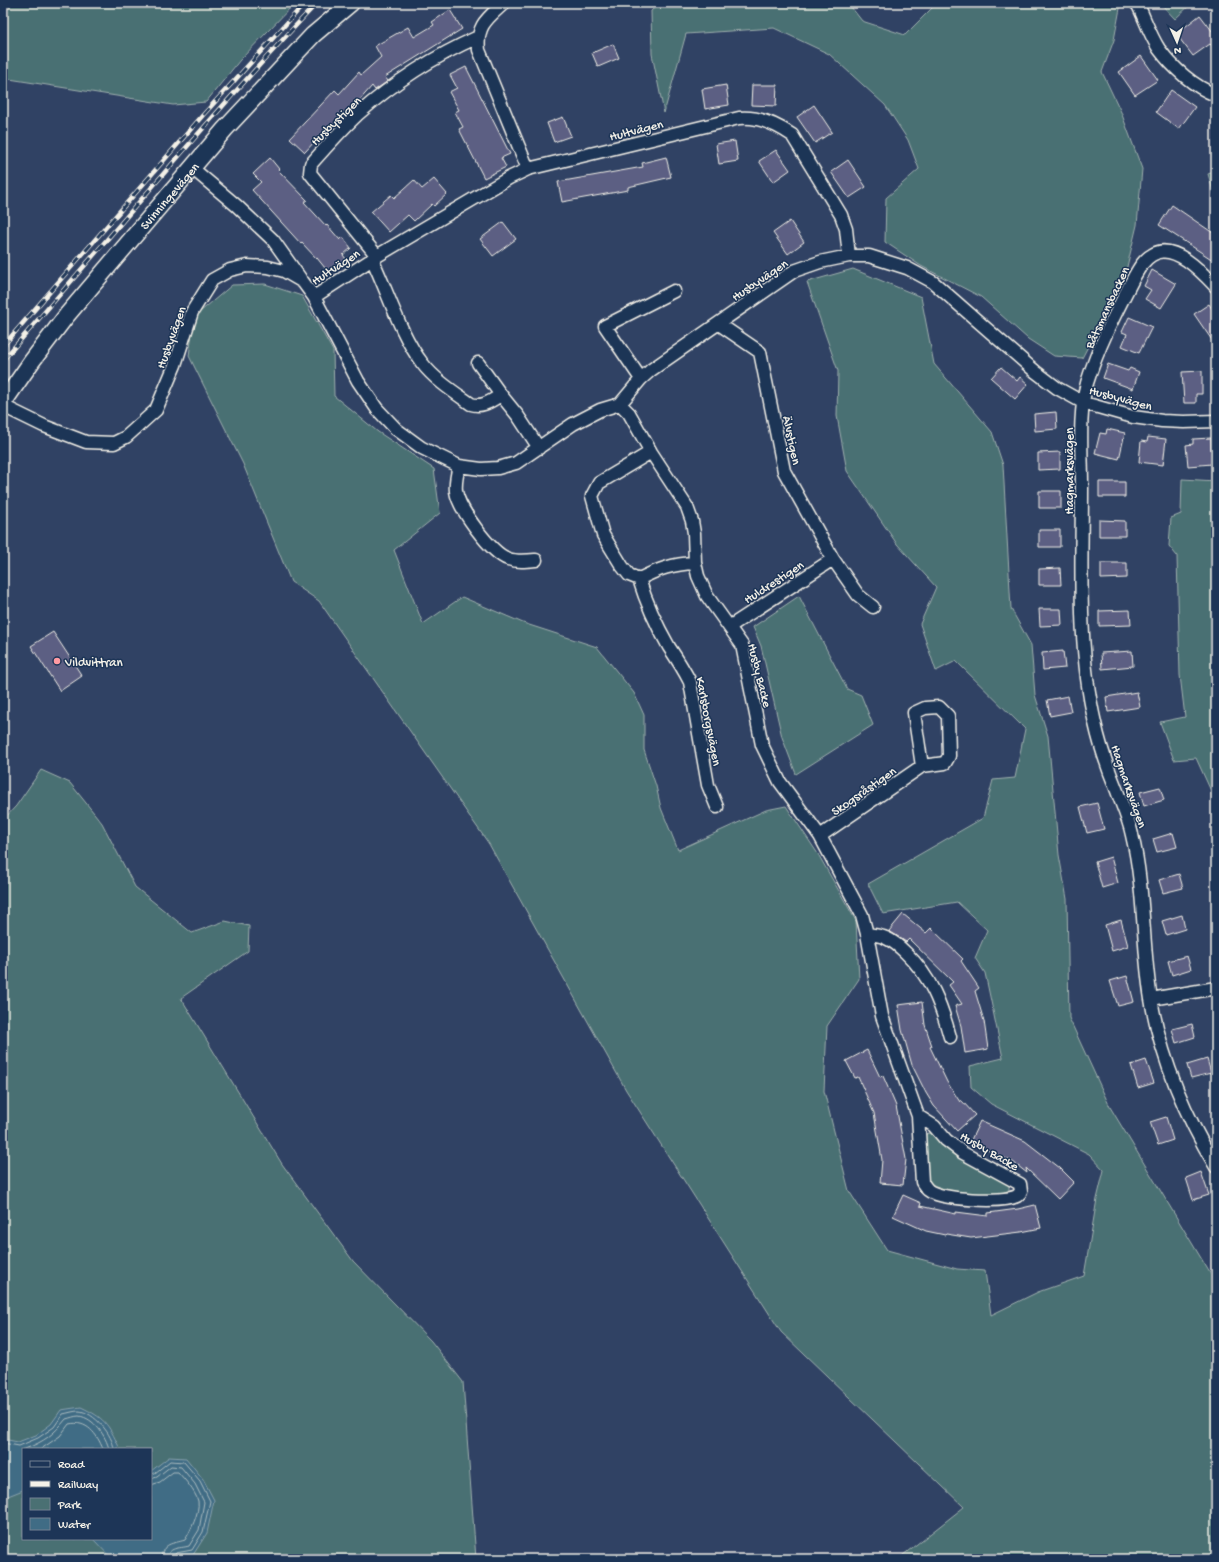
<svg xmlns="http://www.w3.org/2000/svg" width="1219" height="1562" font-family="'Gochi Hand',sans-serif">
	<rect width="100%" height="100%" fill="#304264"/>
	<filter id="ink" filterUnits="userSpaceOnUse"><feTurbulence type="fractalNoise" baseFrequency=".025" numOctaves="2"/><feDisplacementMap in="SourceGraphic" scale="8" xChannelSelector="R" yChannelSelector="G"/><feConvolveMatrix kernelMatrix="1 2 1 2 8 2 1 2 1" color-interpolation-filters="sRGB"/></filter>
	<g filter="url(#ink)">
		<!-- green -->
		<path fill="#4a7073" stroke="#9fb0ae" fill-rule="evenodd" d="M3,3H295L240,60L206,102L173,105L3,78Z
			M660,3H848L862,21L905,35L934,6L933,3H1121L1114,40L1102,72L1121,112L1142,169L1137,225L1125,275L1082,358L1054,356L1028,339L981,297L921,266L885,242L886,198L919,169L908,140L885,105L829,54L774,28L686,34L664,113L652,54L651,11Z
			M1160,3H1192L1175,19Z
			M1216,171V201L1208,174Z
			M853,269L921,297L934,364L992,432L1003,465L1011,609L1031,645L1035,695L1048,736L1059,855L1067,899L1069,1018L1110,1107L1216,1283V1559H898L964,1507L781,1332L626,1090L489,844L319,601L291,582L243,464L189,356L194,317L232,285L265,284L302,296L333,351L334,396L378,432L434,469L440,513L394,550L423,624L462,597L523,623L597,647L634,693L644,715V750L656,786L661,808L678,850L766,810L786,806L818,854L856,921L859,979L827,1026L824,1091L849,1191L887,1250L957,1269L985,1271L991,1315L1038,1292L1084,1276L1097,1199L1104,1170L1089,1154L991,1104L971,1087L970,1066L1003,1058L985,973L975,958L987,930L957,902L883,914L868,884L983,818L993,780L1015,778L1025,729L956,661L936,671L920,624L936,587L897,544L847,471L837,416L838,371L807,282Z
			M1182,479L1216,481V811L1211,791L1196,758L1174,760L1160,722L1185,717L1180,675L1177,556L1169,546L1171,518L1181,514Z
			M799,596L847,689L861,695L873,725L796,774L782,737L761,646L753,627Z
			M41,770L70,783L102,823L135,887L192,933L225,921L249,926L248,951L181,998L282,1164L353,1261L431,1341L463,1382L476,1559H3V820L16,806ZM23,1449H151V1539H23Z
			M929,1133L935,1134L1009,1185V1190C996,1199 939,1193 928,1181L925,1138L926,1134Z"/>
		<!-- water -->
		<path fill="#406c85" stroke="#88a1ad" d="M81,1407C104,1418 108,1423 119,1447L116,1449H23V1490L3,1498V1439L18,1442L36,1435L51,1424L61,1410Z
			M169,1457L186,1458L203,1479L214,1500L207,1533L193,1555L165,1559H112L93,1539H151V1471Z"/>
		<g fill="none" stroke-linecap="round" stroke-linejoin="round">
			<!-- shore -->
			<path stroke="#acbcc0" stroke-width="1" d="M3,1443L19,1446L38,1438L54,1427L63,1414C68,1413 74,1411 79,1411C94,1412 113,1435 114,1449
				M25,1449C45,1441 53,1435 66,1419C70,1418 75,1416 79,1416C94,1418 106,1436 109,1449
				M41,1449L60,1436L69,1424C87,1420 97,1434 103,1449
				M151,1474L155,1473L170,1461L184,1462L200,1481L210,1501L203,1532L192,1550L176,1553L173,1556L172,1559
				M151,1479L157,1477L171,1466L181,1467L195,1484L204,1502L199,1530L189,1546C179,1549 168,1546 167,1559
				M151,1485L160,1482L173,1472H178C185,1480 195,1491 198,1501C200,1512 190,1532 185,1540C173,1544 162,1542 161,1559"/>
		</g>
		<!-- building -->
		<path fill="#5c5f83" stroke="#f4f1e8" d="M450,10L462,29L385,77L388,81L375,90L372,86L351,110L349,108L330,129L328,127L305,152L290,138L335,90L339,94L359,72L361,75L381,57L375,46L408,27L414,37L434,25L432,22Z
			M1200,15L1216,36V50L1210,44L1193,56L1176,34Z
			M613,44L619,58L598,67L592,53Z
			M1141,56L1158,80L1135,95L1119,72Z
			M466,67L510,154L501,158L506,167L484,178L459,129L463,127L455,112L459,110L449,92L457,88L450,75Z
			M726,85L729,105L705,109L702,89Z
			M752,85H777L776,106L751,105Z
			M1171,90L1195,107L1179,129L1156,112Z
			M814,105L832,132L815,143L797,117Z
			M563,117L571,136L554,142L547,123Z
			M735,141L738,161L719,164L716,144Z
			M776,150L790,170L773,182L759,161Z
			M666,157L671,177L628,187V190L562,202L558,182L643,167L642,163Z
			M270,158L279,169L278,170L307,200L304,202L326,226L327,225L340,240L343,237L351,248L343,255L346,259L329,273L317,258V259L302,243L301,244L252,190L261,182L253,174Z
			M848,160L866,187L849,198L831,172Z
			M434,179L447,194L434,206L432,204L414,221L408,215L389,232L371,212L391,195L394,198L414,180L422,189Z
			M1172,205L1216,235V262L1159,225Z
			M790,221L804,242L788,254L773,233Z
			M503,222L516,239L493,256L480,239Z
			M1152,270L1176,284L1161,308L1145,299L1151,290L1144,286Z
			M1209,304L1216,315V346L1194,314Z
			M1129,317L1152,327L1139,353L1122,346L1127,334L1122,332Z
			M1108,364L1128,371L1130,368L1139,372L1133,389L1103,378Z
			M1001,367L1017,381L1020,377L1028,384L1015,399L991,378Z
			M1202,371V394H1196V403H1184L1182,372Z
			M1056,412L1057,429L1035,431L1034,414Z
			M1107,429L1125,433L1119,459L1095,453L1100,433L1106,434Z
			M1148,437L1166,439L1163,465L1139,462L1141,441L1147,442Z
			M1211,438L1212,464L1188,466L1186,445L1193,444V439Z
			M1060,452V469L1038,470V453Z
			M1099,482H1125V497H1099Z
			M1039,491H1061V508H1039Z
			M1099,520L1125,521V536H1099Z
			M1039,530H1060V547H1039Z
			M1101,563H1127V578L1101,579Z
			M1060,568L1061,585H1039V569Z
			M1039,609H1061L1062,625L1040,626Z
			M1130,610L1131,625L1099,626V611Z
			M53,632L82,676L60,691L31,646Z
			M1063,651L1065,668L1043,670L1042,653Z
			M1132,651L1133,666L1102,669L1101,653Z
			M1137,692L1140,707L1108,712L1106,697Z
			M1068,696L1071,712L1050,716L1047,700Z
			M1160,787L1164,800L1144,806L1140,792Z
			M1097,803L1104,829L1087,833L1080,807Z
			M1173,833L1177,847L1157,852L1153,839Z
			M1111,857L1118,883L1102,888L1095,862Z
			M1179,874L1183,888L1163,893L1159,880Z
			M903,914L926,933L931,928L963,959L961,961L979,988L975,991L984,1021L988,1049L965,1053L961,1026L955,1006L962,1004L949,985L953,982L909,939L906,942L889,931Z
			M1182,915L1185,929L1166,935L1162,921Z
			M1121,920L1128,946L1112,951L1105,925Z
			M1187,956L1191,969L1172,975L1168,961Z
			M1127,976L1134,1002L1118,1006L1110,981Z
			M922,1002L925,1025L932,1046L930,1047L947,1082L960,1102L961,1100L975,1115L957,1131L934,1106L926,1093L912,1065L902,1030L898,1005Z
			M1192,1024L1195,1037L1176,1043L1172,1029Z
			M867,1050L880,1077L883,1076L896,1106L906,1159L903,1185L880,1183L882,1160L874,1113L858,1077L855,1078L846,1061Z
			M1207,1059L1211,1073L1191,1078L1187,1065Z
			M1146,1060L1154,1083L1138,1088L1131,1065Z
			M1166,1117L1173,1140L1158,1145L1150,1122Z
			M980,1121L1025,1141L1060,1168L1074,1182L1058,1199L1026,1168L1027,1173L1013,1162L970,1142Z
			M1201,1172L1209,1195L1193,1200L1186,1178Z
			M903,1195L921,1203L920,1206L956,1214V1212L988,1216V1213L1018,1209L1035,1205L1041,1228L1021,1232L971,1238L946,1234L945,1235L926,1231L893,1216Z"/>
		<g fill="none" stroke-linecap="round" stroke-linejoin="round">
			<!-- minor casing -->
			<g stroke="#f4f1e8" stroke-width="15">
				<path id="minor" d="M504,3C488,18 476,25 479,50L528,169
					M1136,3L1139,7C1145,20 1151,37 1159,49C1173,68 1194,87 1216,95
					M192,168L237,206L273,240L300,278
					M377,256L310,173L311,164C326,147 341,130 357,115C392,84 435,56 478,37
					M372,259C388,292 400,334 422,363C435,380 454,392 471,404C483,408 492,400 501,395L518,416L539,448
					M1216,287C1202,272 1173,241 1152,255C1143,260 1138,270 1133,279C1116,312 1098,347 1087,383C1078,415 1082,452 1082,486C1082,564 1077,646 1095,723C1100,746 1108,769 1117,791C1122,805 1129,820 1132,835C1145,889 1142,945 1151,999C1161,1059 1185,1115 1216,1167
					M314,297L377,256L509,178L528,169L739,118C759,116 776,124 792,135L841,215L846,229L849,256
					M719,324L760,352L784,471L833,559L858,595L873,607
					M478,363L501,395
					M641,379L605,326L674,291
					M620,404L629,413L651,452L687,507L692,521L694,533L695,563L698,576L707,596L742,645L762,745L780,782L820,836L862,915L867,934L882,1016L918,1116L922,1182C924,1185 926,1188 928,1190C940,1200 1003,1203 1017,1196C1018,1195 1020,1193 1021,1192L1020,1184L963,1153L946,1140L934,1126L918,1116
					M3,406L44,426L86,442L114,443L126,437L156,410L175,365L192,312L212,280L230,270L247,266L268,267L284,271L303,282L314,297L358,381L377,409L396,429L422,448L459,466L481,469L498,468L516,463L573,424L600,410L620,404L641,379L651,370L794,271L820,262L849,256H869L907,268L933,282L1036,372L1057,388L1084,403L1133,417L1162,421L1184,422L1216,421
					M651,452L599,483L592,496L603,535L622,566L629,575L639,579C659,569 672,564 695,563
					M459,466C457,474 455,483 456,491C458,508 491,553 508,559C517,562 526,561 536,560
					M639,579C646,602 657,626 669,647C677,659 684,670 690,682L708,785L717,807
					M729,627L833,559
					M820,836L922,766L945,763L949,756L948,716L939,707L925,708L914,713L922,766
					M867,934C873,935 880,935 886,938C893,941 900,947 906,953C931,977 941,1004 950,1037
					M1151,999L1216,988"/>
			</g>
			<!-- secondary casing -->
			<g stroke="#f4f1e8" stroke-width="19">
				<g id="secondary">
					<path id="s1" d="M3,403L32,361L67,315L225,129L313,35L351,3"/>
				</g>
			</g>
			<!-- minor -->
			<use href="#minor" stroke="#1d3557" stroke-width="12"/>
			<!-- secondary -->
			<use href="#secondary" stroke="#1d3557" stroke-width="16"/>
			<!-- rail casing -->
			<g stroke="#f4f1e8" stroke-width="4.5">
				<path id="rail" d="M3,346L203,115L305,3
					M3,360C107,241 208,118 317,3"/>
			</g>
			<!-- rail -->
			<use href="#rail" stroke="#1d3557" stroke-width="3" stroke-dasharray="9" stroke-linecap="butt"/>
		</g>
	</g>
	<!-- markers -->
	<circle fill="#ff9aa2" stroke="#1d3557" stroke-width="1.5" cx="57" cy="661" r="4"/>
	<g text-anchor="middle" stroke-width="3" stroke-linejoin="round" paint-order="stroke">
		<!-- street labels -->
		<g font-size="13" fill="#f4f1e8" stroke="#1d3557">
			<text transform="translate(335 120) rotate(-44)" y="5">Husbystigen</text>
			<text transform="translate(636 129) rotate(-14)" y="5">Hultvägen</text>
			<text dy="5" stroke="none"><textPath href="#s1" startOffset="266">Svinningevägen</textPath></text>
			<text transform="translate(335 266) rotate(-33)" y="5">Hultvägen</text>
			<text transform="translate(759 279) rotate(-34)" y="5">Husbyvägen</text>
			<text transform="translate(1106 307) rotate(-65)" y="5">Båtsmansbacken</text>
			<text transform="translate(170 337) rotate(-70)" y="5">Husbyvägen</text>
			<text transform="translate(1121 397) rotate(15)" y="5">Husbyvägen</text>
			<text transform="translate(793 440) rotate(78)" y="5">Älvstigen</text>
			<text transform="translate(1068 471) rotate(-90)" y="5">Hagmarksvägen</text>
			<text transform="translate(773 581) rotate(-33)" y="5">Huldrestigen</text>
			<text transform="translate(761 675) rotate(76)" y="5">Husby Backe</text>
			<text transform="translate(710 721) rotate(79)" y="5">Karlsborgsvägen</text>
			<text transform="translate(1130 786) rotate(71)" y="5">Hagmarksvägen</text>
			<text transform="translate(863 790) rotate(-35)" y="5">Skogsråstigen</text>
			<text transform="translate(990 1150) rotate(30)" y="5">Husby Backe</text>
		</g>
		<!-- poi labels -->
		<g font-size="13" fill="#f4f1e8" stroke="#1d3557" text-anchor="start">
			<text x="65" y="666">Vildvittran</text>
		</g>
	</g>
	<!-- margin -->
	<rect width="1219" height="1562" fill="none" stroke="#1d3557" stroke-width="16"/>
	<rect x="8" y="8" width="1203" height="1546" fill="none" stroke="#f4f1e8" stroke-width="1.5" filter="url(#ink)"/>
	<!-- legend -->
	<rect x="22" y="1448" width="130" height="92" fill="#1d3557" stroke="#738091"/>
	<rect x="30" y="1461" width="20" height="6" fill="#1d3557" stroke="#738091"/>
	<text x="58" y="1468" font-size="12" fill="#f4f1e8">Road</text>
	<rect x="30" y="1481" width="20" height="6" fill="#f4f1e8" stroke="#738091"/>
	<text x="58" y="1488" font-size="12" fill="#f4f1e8">Railway</text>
	<rect x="30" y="1498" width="20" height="12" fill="#4a7073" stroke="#738091"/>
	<text x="58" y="1508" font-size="12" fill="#f4f1e8">Park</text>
	<rect x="30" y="1518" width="20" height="12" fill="#406c85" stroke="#738091"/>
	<text x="58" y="1528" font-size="12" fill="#f4f1e8">Water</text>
	<!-- north arrow -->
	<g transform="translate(1177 42) rotate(177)" stroke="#1d3557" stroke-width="3" paint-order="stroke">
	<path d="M0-3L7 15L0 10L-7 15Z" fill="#f4f1e8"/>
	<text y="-6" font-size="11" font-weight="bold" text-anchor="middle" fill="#f4f1e8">N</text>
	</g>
</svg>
